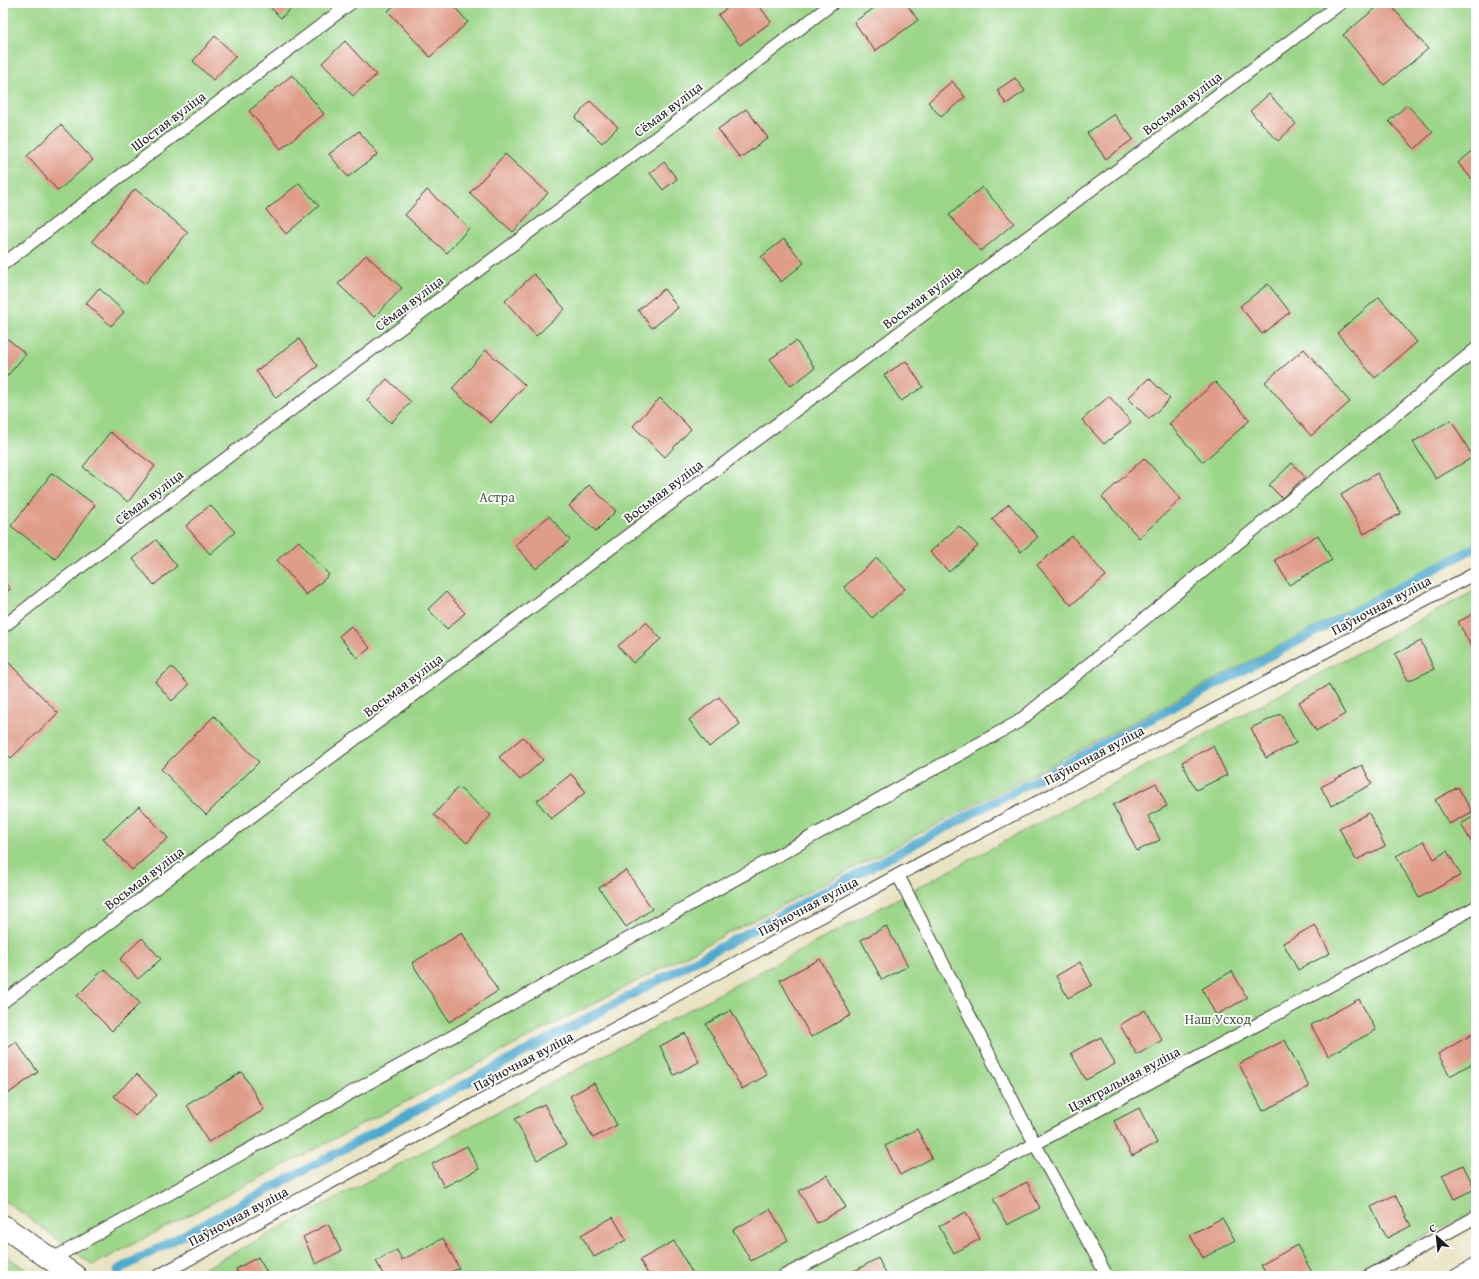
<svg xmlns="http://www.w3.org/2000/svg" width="1479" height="1279" font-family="'Gentium Book Plus',serif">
	<rect width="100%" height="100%" fill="#fff"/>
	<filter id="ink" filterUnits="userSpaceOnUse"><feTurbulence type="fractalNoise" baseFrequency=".025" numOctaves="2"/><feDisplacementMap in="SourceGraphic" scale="8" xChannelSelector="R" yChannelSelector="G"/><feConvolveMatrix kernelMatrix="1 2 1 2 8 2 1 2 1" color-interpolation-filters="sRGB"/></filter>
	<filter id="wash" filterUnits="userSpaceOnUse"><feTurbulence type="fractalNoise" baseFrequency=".012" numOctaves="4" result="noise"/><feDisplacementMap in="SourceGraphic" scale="16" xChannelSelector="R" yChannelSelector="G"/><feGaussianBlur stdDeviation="0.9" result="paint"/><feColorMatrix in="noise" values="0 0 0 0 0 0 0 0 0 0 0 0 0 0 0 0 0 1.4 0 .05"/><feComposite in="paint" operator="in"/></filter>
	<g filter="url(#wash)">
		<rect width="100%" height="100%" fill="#e9e3c2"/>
		<!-- green -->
		<path fill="#9cd689" stroke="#5c7952" d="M3,3H1476V543L93,1265L3,1199Z
			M1476,590V1211L1346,1276H190Z
			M3,1254L35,1276H3Z"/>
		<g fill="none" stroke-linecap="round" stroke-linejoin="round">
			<!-- stream -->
			<path stroke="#4fa9cd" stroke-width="9" d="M118,1270L797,906L1476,547"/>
		</g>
		<g id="blocks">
			<!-- building -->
			<path fill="#df9c88" d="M266,3H297L281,18Z
				M397,3H451L468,22L430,57L388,11Z
				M734,3H757L771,22L740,45L718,15Z
				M881,3H906L918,20L875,51L854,22Z
				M1382,3H1389L1428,49L1384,85L1343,35Z
				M215,36L236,56L213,80L193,61Z
				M345,41L376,75L353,96L322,63Z
				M292,75L324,114L281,149L249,111Z
				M1015,78L1025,91L1006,104L997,90Z
				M952,81L965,97L941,117L928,102Z
				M1269,94L1296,124L1278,141L1250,111Z
				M590,101L618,127L602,143L575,118Z
				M1407,105L1433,132L1415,149L1389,121Z
				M746,109L768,138L740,158L718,129Z
				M1114,114L1133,139L1106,159L1087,133Z
				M61,125L93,160L58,191L27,156Z
				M359,131L378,154L348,177L329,154Z
				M1476,148V184L1458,163Z
				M505,154L548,193L513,232L470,193Z
				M664,162L677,179L663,190L650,173Z
				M299,183L319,206L286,234L266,210Z
				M982,187L1014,223L981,251L949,215Z
				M135,189L188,232L145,284L92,241Z
				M427,190L469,228L447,253L405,215Z
				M784,239L804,263L781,282L761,257Z
				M366,255L402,288L374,317L338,284Z
				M534,274L565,309L536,336L505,301Z
				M1268,284L1290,312L1262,334L1240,306Z
				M99,288L124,312L111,326L86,303Z
				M664,289L678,308L652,328L638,310Z
				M1379,297L1417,342L1375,378L1337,333Z
				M3,335L26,354L3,381Z
				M299,339L318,366L276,398L256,371Z
				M796,341L815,368L791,386L770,359Z
				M1304,349L1350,402L1311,436L1265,382Z
				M486,350L525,385L491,423L452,389Z
				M906,361L923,387L901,401L884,375Z
				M1149,378L1170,399L1149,419L1128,398Z
				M387,379L411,402L391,423L367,400Z
				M1215,382L1250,420L1203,462L1169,424Z
				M1109,396L1131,422L1104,444L1082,420Z
				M660,398L691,429L665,457L633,426Z
				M1451,420L1473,457L1436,479L1413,442Z
				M110,432L155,466L128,502L83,467Z
				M1144,458L1181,499L1139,538L1102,497Z
				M1292,463L1305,477L1282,498L1269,485Z
				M52,473L95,505L55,559L11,526Z
				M1377,473L1401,513L1364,534L1341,495Z
				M589,485L616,511L596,531L569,506Z
				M1009,504L1038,537L1021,552L992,519Z
				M210,505L235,532L210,554L186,526Z
				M549,516L570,540L536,569L515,545Z
				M959,526L978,546L949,572L930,552Z
				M1318,535L1332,560L1289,585L1275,560Z
				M1072,536L1106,576L1071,605L1037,565Z
				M156,540L177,566L154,585L133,559Z
				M299,541L329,575L306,595L277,560Z
				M877,558L905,589L872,618L844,587Z
				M3,580L10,589L3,595Z
				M446,592L465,613L447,629L428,609Z
				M1476,612V647L1473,649L1458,622Z
				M646,622L661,639L633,663L618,646Z
				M351,626L370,648L357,658L339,636Z
				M1421,641L1434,669L1408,681L1395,654Z
				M8,662L58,713L11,758L3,750V667Z
				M172,667L189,685L172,701L155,682Z
				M1329,685L1345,714L1316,731L1299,702Z
				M719,697L740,724L709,747L689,720Z
				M1281,714L1296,743L1266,758L1251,728Z
				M214,716L259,762L206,815L161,769Z
				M523,737L543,760L520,780L499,757Z
				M1213,746L1227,775L1196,790L1182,762Z
				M1362,765L1372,784L1331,806L1321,787Z
				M1476,769V780L1471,771Z
				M571,774L586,792L551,819L537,801Z
				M1156,783L1167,806L1148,816L1160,840L1137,851L1113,805Z
				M458,787L491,815L467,843L434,815Z
				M1458,787L1472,812L1449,824L1435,800Z
				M139,806L168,838L132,870L103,839Z
				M1369,813L1385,846L1356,860L1339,828Z
				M1476,815V850L1461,824Z
				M1424,841L1434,859L1447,851L1461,875L1419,898L1396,856Z
				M626,870L652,909L626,927L599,888Z
				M1315,925L1330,953L1298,970L1283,943Z
				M886,926L908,966L882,980L861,940Z
				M462,933L498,991L449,1022L412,963Z
				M142,938L161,959L138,979L120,959Z
				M820,959L851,1015L811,1037L780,980Z
				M1080,962L1092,985L1068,998L1056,976Z
				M104,969L140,1003L112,1031L77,996Z
				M1232,971L1247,998L1216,1015L1202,989Z
				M1359,999L1376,1030L1328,1056L1311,1025Z
				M731,1010L767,1075L742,1089L706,1024Z
				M1145,1010L1162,1040L1137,1055L1120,1025Z
				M1476,1032V1061L1450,1076L1438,1054Z
				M685,1033L699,1062L674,1075L660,1046Z
				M1101,1037L1115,1064L1086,1080L1071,1053Z
				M1285,1040L1309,1087L1263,1111L1239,1064Z
				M16,1042L38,1072L5,1096L3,1094V1052Z
				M242,1072L264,1110L208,1142L187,1105Z
				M137,1074L157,1095L135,1116L114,1096Z
				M594,1083L617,1125L593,1138L570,1096Z
				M544,1104L566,1145L537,1160L515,1119Z
				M1139,1108L1157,1143L1132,1156L1114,1121Z
				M917,1129L932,1158L900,1175L885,1146Z
				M467,1146L479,1169L444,1187L432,1164Z
				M1463,1165L1475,1189L1454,1199L1442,1175Z
				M827,1175L846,1207L817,1223L799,1191Z
				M1027,1182L1040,1208L1007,1225L993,1199Z
				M1395,1195L1411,1226L1387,1238L1371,1207Z
				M770,1209L788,1240L751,1261L733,1230Z
				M966,1212L980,1239L954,1253L939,1226Z
				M613,1217L626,1240L594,1257L581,1235Z
				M1222,1218L1235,1240L1203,1258L1190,1235Z
				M328,1224L341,1251L316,1264L303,1237Z
				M443,1238L459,1268L444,1276H384L376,1261L397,1250L402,1260Z
				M674,1241L694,1276H649L640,1260Z
				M1297,1245L1314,1276H1267L1261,1265Z
				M258,1257L269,1276H239L236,1269Z
				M878,1258L887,1276H850L849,1274Z"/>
		</g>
	</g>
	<g filter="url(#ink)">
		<use href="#blocks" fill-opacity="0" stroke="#3b3a35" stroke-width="1"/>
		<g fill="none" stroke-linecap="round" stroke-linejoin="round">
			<!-- service casing -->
			<g stroke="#3b3a35" stroke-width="14">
				<path id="service" d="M3,264L351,3
					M3,627L51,589L721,89L833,3
					M898,875L1035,1144L1107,1276
					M3,1002L1341,3
					M52,1259L1018,722L1476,349
					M158,1276L898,875L1476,573
					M784,1276L1035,1144L1476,907
					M1369,1276L1476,1217
					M1455,1276L1476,1264"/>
			</g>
			<!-- minor casing -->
			<g stroke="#3b3a35" stroke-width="24">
				<path id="minor" d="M3,1226L75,1276"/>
			</g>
			<!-- service -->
			<use href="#service" stroke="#fff" stroke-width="12"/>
			<!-- minor -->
			<use href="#minor" stroke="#fff" stroke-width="22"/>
		</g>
	</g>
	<g text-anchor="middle" stroke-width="3.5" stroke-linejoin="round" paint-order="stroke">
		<!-- street labels -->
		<g font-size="14" fill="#1c1c1c" stroke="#fff">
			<text transform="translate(1182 103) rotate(-37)" y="5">Восьмая вуліца</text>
			<text transform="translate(668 109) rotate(-37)" y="5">Сёмая вуліца</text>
			<text transform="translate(168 121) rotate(-37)" y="5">Шостая вуліца</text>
			<text transform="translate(922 297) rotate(-37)" y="5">Восьмая вуліца</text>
			<text transform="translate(409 303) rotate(-37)" y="5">Сёмая вуліца</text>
			<text transform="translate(663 491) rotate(-37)" y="5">Восьмая вуліца</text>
			<text transform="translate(149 497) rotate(-37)" y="5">Сёмая вуліца</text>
			<text transform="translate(1381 605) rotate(-28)" y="5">Паўночная вуліца</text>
			<text transform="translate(403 685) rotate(-37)" y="5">Восьмая вуліца</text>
			<text transform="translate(1094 755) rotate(-28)" y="5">Паўночная вуліца</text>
			<text transform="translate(144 878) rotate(-37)" y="5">Восьмая вуліца</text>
			<text transform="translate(808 906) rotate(-28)" y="5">Паўночная вуліца</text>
			<text transform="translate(523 1061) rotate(-28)" y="5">Паўночная вуліца</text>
			<text transform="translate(1124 1079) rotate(-28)" y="5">Цэнтральная вуліца</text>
			<text transform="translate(238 1216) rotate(-28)" y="5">Паўночная вуліца</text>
		</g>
		<!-- park labels -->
		<g font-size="14" fill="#495d42" stroke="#fff">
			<text x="497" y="502">Астра</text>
			<text x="1218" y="1024">Наш Усход</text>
		</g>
	</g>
	<!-- margin -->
	<rect width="1479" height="1279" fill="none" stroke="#fff" stroke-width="16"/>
	<!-- north arrow -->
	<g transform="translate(1437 1237) rotate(333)" stroke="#ffffff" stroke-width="3" paint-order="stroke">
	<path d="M0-3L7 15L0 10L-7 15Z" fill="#1c1c1c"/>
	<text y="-6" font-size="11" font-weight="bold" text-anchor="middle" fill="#1c1c1c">С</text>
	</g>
</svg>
